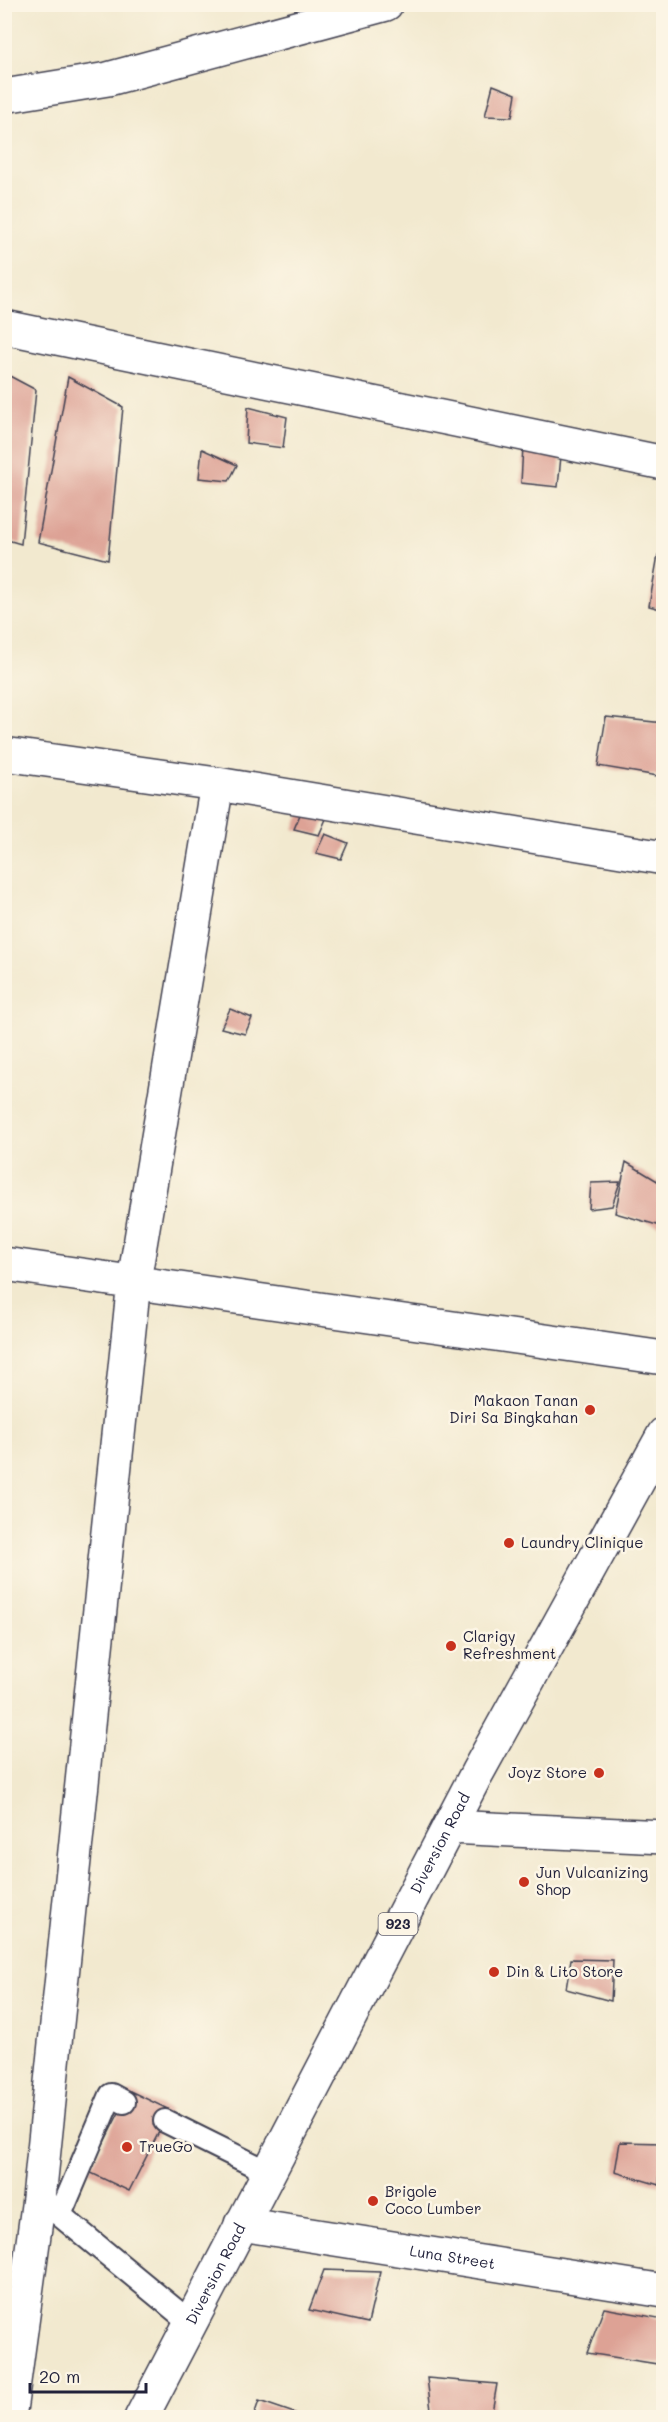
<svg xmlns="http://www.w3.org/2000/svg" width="668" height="2422" font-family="Mali,sans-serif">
	<rect width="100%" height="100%" fill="#fcf5e5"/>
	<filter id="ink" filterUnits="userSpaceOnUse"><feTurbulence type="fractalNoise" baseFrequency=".0167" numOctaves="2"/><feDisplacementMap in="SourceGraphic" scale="12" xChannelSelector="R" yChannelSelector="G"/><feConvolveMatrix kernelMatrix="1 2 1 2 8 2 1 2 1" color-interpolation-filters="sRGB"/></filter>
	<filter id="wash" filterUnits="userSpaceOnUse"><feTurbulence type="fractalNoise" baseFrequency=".008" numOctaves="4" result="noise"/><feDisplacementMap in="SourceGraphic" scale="24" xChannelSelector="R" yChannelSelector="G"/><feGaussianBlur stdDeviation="1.35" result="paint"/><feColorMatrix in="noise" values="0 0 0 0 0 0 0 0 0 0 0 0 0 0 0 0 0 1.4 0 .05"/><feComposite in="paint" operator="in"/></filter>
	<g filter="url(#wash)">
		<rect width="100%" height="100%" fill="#f2e9cf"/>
		<g id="blocks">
			<!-- building -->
			<path fill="#dda295" d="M493,85L516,94L512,117L485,116Z
				M4,373L36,390L21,544L4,539Z
				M68,377L123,407L108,560L38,542Z
				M248,407L287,417L283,448L246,443Z
				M523,446L561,456L558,487L521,483Z
				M202,449L237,465L229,481L199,478Z
				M658,555L664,557V610L649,606Z
				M606,717L664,723V777L598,766Z
				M302,810L326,819L319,835L294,829Z
				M325,834L348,843L341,859L316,853Z
				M230,1009L252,1018L245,1034L221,1028Z
				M626,1162L664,1185V1227L615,1213Z
				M620,1182L612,1206L589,1209L591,1183Z
				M571,1959L613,1960L611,2001L566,1989Z
				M130,2091L170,2110L129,2191L89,2172Z
				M620,2142L662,2143L659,2185L615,2172Z
				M324,2270L380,2272L368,2323L309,2310Z
				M604,2308L664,2319V2365L587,2353Z
				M427,2378L497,2384L491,2418H432Z
				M259,2401L306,2417V2418H253Z"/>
		</g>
	</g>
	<g filter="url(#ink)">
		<use href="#blocks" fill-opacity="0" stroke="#414051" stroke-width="1.5"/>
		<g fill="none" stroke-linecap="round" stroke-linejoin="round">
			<!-- service casing -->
			<g stroke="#414051" stroke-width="26">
				<path id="service" d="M165,2121L268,2172
					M39,2198L191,2323
					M60,2215L111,2095L124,2102"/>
			</g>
			<!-- minor casing -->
			<g stroke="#414051" stroke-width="36">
				<path id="minor" d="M4,96L108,79L386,4
					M4,327L664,463
					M4,754L217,784L664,858
					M4,1264L664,1358
					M449,1827L664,1837
					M9,2418L39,2198L134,1281L217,784"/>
			</g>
			<!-- tertiary casing -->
			<g stroke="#414051" stroke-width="36">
				<g id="tertiary">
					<path id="s1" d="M241,2224L664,2291"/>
				</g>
			</g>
			<!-- trunk casing -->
			<g stroke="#414051" stroke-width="36">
				<g id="trunk">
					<path id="s2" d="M141,2418L477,1773L664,1434"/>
				</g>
			</g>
			<!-- service -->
			<use href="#service" stroke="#fff" stroke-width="22"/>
			<!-- minor -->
			<use href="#minor" stroke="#fff" stroke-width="33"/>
			<!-- tertiary -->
			<use href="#tertiary" stroke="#fff" stroke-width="33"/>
			<!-- trunk -->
			<use href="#trunk" stroke="#fff" stroke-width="33"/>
		</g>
	</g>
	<!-- markers -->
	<g fill="#c8321e" stroke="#fcf5e5" stroke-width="2">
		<circle cx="590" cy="1410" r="6"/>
		<circle cx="509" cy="1543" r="6"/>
		<circle cx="451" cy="1646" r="6"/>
		<circle cx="599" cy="1773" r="6"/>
		<circle cx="524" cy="1882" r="6"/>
		<circle cx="494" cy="1972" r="6"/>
		<circle cx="127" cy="2147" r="6"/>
		<circle cx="373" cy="2201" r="6"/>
	</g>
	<g text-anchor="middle" stroke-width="5" stroke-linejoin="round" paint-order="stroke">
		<!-- shield labels -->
		<rect fill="#fcf5e5" stroke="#63616e" stroke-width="1.5" x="378.5" y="1913" width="39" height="22" rx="4.5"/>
		<g font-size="14" font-weight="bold" fill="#22223b">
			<text x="398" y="1929">923</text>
		</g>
		<!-- poi labels -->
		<g font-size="15" fill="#22223b" stroke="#fcf5e5" text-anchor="start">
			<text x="578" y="1406" text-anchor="end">Makaon Tanan<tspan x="578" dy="17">Diri Sa Bingkahan</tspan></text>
			<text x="521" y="1548">Laundry Clinique</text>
			<text x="463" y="1642">Clarigy<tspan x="463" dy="17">Refreshment</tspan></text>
			<text x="587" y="1778" text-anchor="end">Joyz Store</text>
			<text x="536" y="1878">Jun Vulcanizing<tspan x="536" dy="17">Shop</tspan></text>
			<text x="506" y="1977">Din &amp; Lito Store</text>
			<text x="139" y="2152">TrueGo</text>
			<text x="385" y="2197">Brigole<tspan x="385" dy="17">Coco Lumber</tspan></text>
		</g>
		<!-- street labels -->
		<g font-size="15" fill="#22223b" stroke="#fcf5e5">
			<text dy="5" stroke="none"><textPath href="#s2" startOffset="648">Diversion Road</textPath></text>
			<text dy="5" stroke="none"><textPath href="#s1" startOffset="214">Luna Street</textPath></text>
			<text dy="5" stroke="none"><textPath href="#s2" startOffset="162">Diversion Road</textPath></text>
		</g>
	</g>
	<!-- margin -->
	<rect width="668" height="2422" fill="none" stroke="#fcf5e5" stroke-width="24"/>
	<!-- scale -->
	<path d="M30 2383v9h116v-9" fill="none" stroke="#22223b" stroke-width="3"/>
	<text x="39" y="2383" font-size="18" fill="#22223b" stroke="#fcf5e5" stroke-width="4.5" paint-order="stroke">20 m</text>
</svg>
